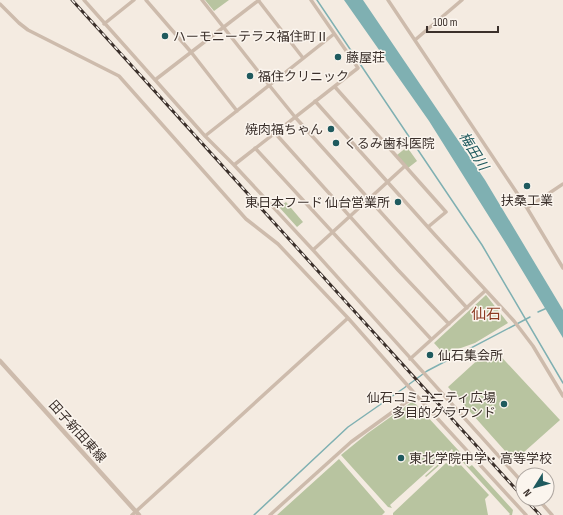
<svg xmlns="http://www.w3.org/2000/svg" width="563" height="515" font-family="'Sofia Sans Condensed','Noto Sans JP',sans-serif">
	<rect width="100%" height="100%" fill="#f4ebe1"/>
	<!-- green -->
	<path fill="#b8c4a0" d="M205,0H229L214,11Z
		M407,147L417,161L408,168L397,155Z
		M286,202L303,222L297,227L279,207Z
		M486,295L508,323L475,343L444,354L434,343Z
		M494,349L560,420L514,461L448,387L482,356Z
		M413,401L459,451L457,454L469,467L472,465L513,510L512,515H509L510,514L460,459L450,456L426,477L425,476L453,451L452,449L390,505L392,508L388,507L341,455L368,433Z
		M339,459L385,512L382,515H277Z
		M458,462L489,495L485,499L488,515H393V513L446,463L453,467Z"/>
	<!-- water -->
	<path fill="#7fb0b2" d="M344,0H363L485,180L563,310V338L505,242L429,121Z"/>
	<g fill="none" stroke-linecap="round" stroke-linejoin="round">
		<!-- stream -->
		<path stroke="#7fb0b2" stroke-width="1.5" d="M317,0L482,245L563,383
			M538,312L547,308
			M254,515L348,427L404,388L427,371L530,317"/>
		<!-- minor -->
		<path stroke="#cdbbac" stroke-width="3.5" d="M84,0L205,136L234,165L313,250L523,483
			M146,0L191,52L237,111
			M202,0L269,85L295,117L467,308
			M258,0L303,58
			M388,0L527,208L563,268
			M0,4L19,23L28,30L119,76L246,219L278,244L294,261L348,318L416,395L526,515
			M104,24L134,0
			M415,40L462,0
			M155,80L259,0
			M335,87L446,212L428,227
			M315,101L435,235L514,321L533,346L563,396
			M275,133L398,270L449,324
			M205,136L334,34
			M255,148L431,339
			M234,165L358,68L311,0
			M527,208L563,184
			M313,250L405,166
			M410,359L485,291
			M538,499L552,515
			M132,515L348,318
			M270,515L351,442L416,395"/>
		<!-- tertiary -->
		<path stroke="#cdbbac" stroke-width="4.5" d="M0,361L139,515"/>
		<!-- rail casing -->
		<g stroke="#3b302b" stroke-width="3">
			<path id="rail" d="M72,0C223,165 372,332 523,497
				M525,499L540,515"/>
		</g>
		<!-- rail -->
		<use href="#rail" stroke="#fbf5ee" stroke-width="1.5" stroke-dasharray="4.5" stroke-linecap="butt"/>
	</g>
	<!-- markers -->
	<g fill="#1f5a5e" stroke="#fbf5ee" stroke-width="1.5">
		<circle cx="165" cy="36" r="4"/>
		<circle cx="338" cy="57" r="4"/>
		<circle cx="250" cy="76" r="4"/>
		<circle cx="331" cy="129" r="4"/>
		<circle cx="336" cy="143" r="4"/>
		<circle cx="527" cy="186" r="4"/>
		<circle cx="398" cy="202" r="4"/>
		<circle cx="430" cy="355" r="4"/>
		<circle cx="504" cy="404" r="4"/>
		<circle cx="401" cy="458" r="4"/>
	</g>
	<g text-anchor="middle" stroke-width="3" stroke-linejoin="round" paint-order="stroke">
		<!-- poi labels -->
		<g font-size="13" fill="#3b302b" stroke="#fbf5ee" text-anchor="start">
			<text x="173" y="41">ハーモニーテラス福住町Ⅱ</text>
			<text x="346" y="62">藤屋荘</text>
			<text x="258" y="81">福住クリニック</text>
			<text x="323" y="134" text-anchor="end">焼肉福ちゃん</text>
			<text x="344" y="148">くるみ歯科医院</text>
			<text x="527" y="205" text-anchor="middle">扶桑工業</text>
			<text x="390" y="207" text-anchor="end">東日本フード 仙台営業所</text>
			<text x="438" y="360">仙石集会所</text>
			<text x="496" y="402" text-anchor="end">仙石コミュニティ広場<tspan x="496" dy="15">多目的グラウンド</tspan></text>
			<text x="409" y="463">東北学院中学・高等学校</text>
		</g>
		<!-- street labels -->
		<g font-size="13" fill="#3b302b" stroke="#fbf5ee">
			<text transform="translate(78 431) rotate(48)" y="5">田子新田東線</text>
		</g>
		<!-- water labels -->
		<g font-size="14" font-style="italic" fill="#1f5a5e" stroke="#fbf5ee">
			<text transform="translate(474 151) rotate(58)" y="5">梅田川</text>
		</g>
		<!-- quarter labels -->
		<g font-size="15" fill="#8c3b22" stroke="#fbf5ee">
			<text x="486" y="319">仙石</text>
		</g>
	</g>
	<!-- north arrow -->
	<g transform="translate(535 487) rotate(233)"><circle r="19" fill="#fbf5ee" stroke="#aea6a0"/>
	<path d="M0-3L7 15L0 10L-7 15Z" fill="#1f5a5e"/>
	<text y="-6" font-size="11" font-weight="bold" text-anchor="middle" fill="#3b302b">N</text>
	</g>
	<!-- scale -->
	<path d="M427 26v6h71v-6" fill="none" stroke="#3b302b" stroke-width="2"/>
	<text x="433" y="26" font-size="12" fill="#3b302b" stroke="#fbf5ee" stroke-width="3" paint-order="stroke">100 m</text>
</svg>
